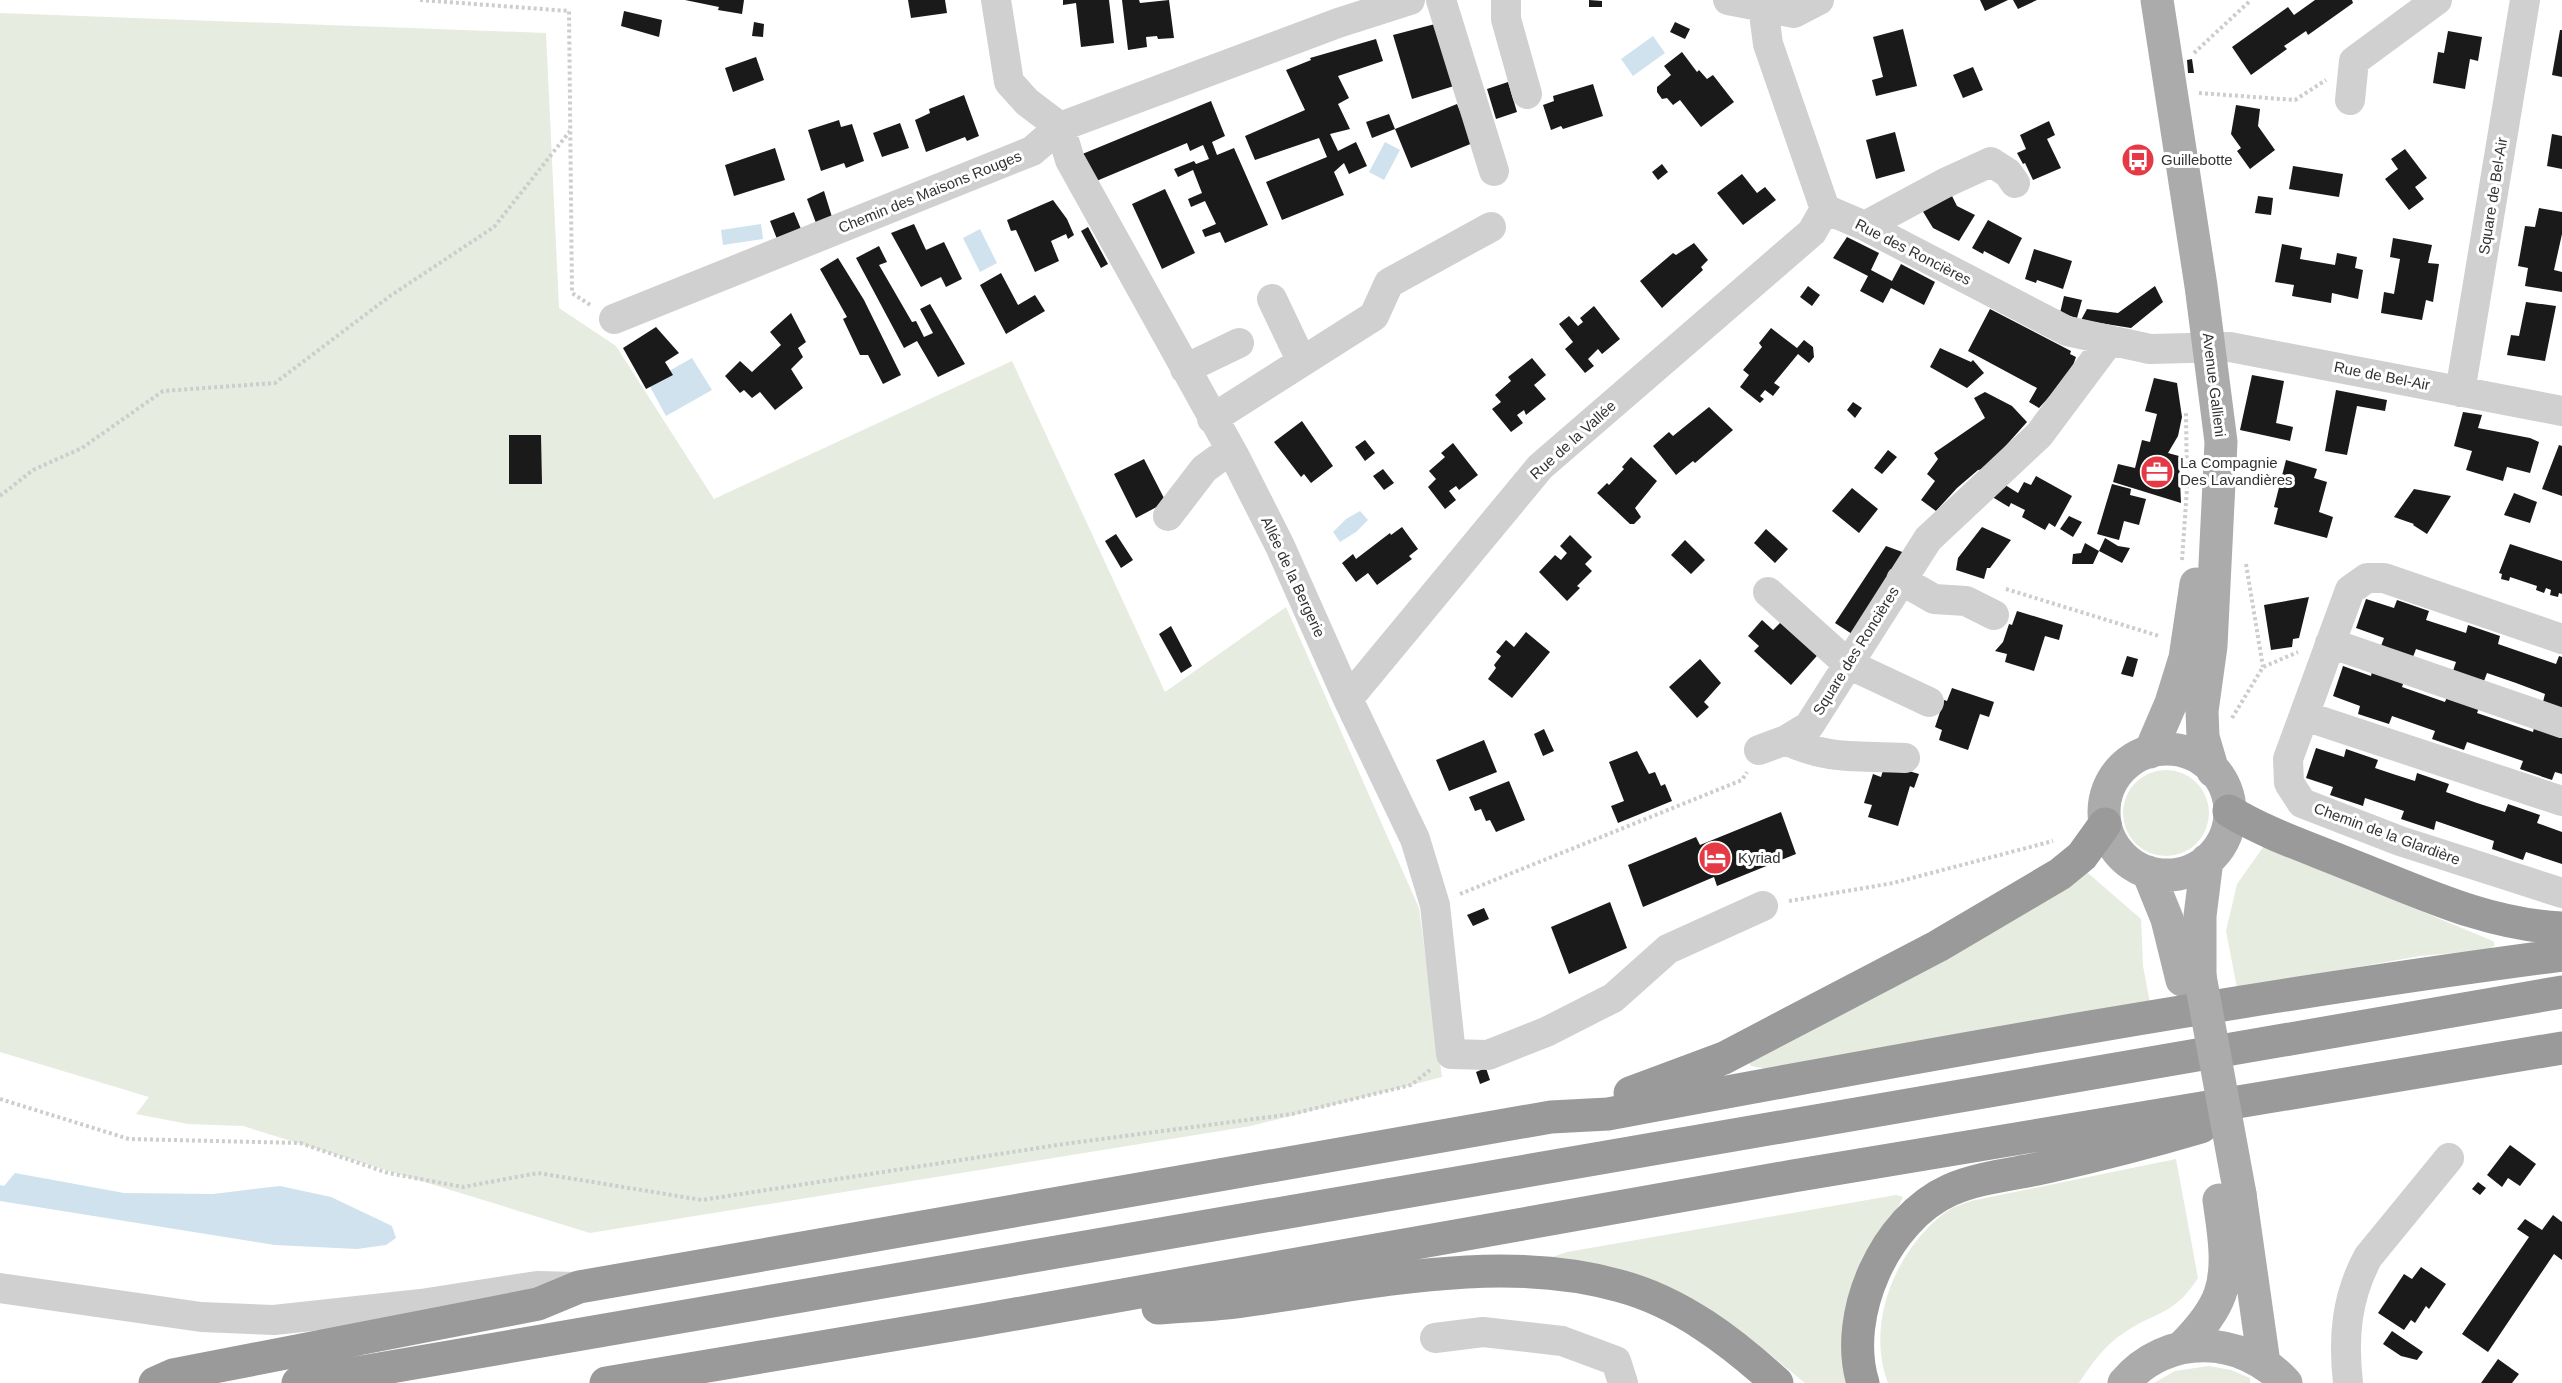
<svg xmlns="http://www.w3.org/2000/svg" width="2562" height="1383" font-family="Arial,sans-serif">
	<rect width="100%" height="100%" fill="#fff"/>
	<!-- green -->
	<path fill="#e6ecdf" d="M0,13L546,33L559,308L616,346L714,499L1012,361L1165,692L1286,607L1419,908L1442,1077L1251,1126L590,1233L243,1126L188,1124L136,1114L149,1097L0,1052Z
		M2123 813a43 43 0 1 1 86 0a43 43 0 1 1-86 0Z
		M2264,846L2493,941L2495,945L2488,950L2420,956L2237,988L2226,931L2237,884Z
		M2081,867L2141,919L2143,966L2150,1003L1778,1071L1751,1066L1747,1059Z
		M2176,1159L2198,1278C2173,1316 2158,1310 2125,1332C2105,1345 2092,1363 2079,1383H1888C1865,1323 1896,1249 1946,1212C1953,1207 1963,1204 1971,1201Z
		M1896,1195L1903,1197L1895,1214L1853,1383H1805L1750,1338L1699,1307L1552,1262V1257L1567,1252Z
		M2209,1366L2231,1370L2250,1378V1383H2154L2175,1371Z"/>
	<!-- water -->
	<path fill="#cfe2ee" d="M1653,36L1665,53L1633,76L1621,59Z
		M1385,142L1400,150L1384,180L1369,172Z
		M761,224L763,239L723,245L721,230Z
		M980,229L997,263L980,272L963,238Z
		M692,358L712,390L666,416L648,383Z
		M1360,511L1368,520L1356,532L1340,542L1333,532L1346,519Z
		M15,1173L124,1193L213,1194L280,1186L331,1197L392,1226L396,1238L386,1245L357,1249L275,1245L0,1201V1185L4,1186Z"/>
	<!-- building -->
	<path fill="#1a1a1a" d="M685,0H744L742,14L718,10L719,7Z
		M908,0H945L947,13L911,18Z
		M1063,0H1109L1114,43L1081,47L1076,3L1063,5Z
		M1122,0H1139L1140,3L1169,0L1174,38L1158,39L1157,36L1146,37L1147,47L1128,50Z
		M1589,0L1602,1V7H1589Z
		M1980,0H2008L1985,11Z
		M2013,0H2037L2018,9Z
		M2315,0H2352L2353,3L2308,35L2306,31L2284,46L2287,49L2251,75L2232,47L2288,7L2294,15Z
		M624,11L662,20L659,37L621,26Z
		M754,22L764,24L763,37L752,36Z
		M1675,22L1690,29L1685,39L1670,32Z
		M1435,24L1454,86L1412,99L1393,35Z
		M1903,29L1917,86L1876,96L1872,80L1883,77L1873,37Z
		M2560,30H2562V77L2552,75Z
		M2448,31L2482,37L2478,61L2470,59L2465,89L2433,83L2438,52L2444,53Z
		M1376,39L1383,61L1338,76L1349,98L1338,104L1350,129L1330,134L1338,151L1356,142L1367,166L1349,174L1344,163L1334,172L1344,195L1282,220L1266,182L1327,157L1319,138L1255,160L1245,136L1305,110L1286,70L1311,60L1310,58Z
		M1682,52L1697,72L1699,70L1707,79L1713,75L1734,102L1701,127L1680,100L1673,105L1667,98L1662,99L1657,92V87L1671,75L1664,66Z
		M756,57L764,80L733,92L725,68Z
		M2192,59L2194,73H2188L2187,60Z
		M1973,67L1983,90L1963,98L1953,75Z
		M1508,82L1517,112L1496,119L1487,89Z
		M1593,84L1603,116L1563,129L1561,126L1551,130L1543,105L1554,101L1553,96Z
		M964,95L979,136L967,141L965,137L926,152L915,120L930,113L929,109Z
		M1211,101L1225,136L1212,142L1217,155L1234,148L1268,225L1225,243L1220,232L1205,237L1202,230L1216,224L1205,201L1191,207L1188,199L1202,193L1193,170L1178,177L1174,169L1194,161L1196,164L1209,159L1203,145L1190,151L1187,143L1094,182L1080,155Z
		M1457,104L1473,143L1411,168L1395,129Z
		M2236,105L2260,109L2258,126L2275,150L2250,169L2237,151L2241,148L2231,134Z
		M1389,114L1395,129L1372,138L1366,122Z
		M839,120L841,127L852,124L864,161L846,168L844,163L821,171L808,130Z
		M2049,121L2055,135L2047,139L2061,168L2033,180L2025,163L2023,164L2017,153L2026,149L2020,135Z
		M900,123L909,148L882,157L873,133Z
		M1895,132L1905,171L1876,179L1866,140Z
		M2552,134L2562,136V169L2547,166Z
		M775,148L785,180L734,196L725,165Z
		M2405,149L2427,178L2415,187L2424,199L2409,210L2385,179L2398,169L2391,159Z
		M1662,164L1668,172L1658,180L1652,172Z
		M2293,166L2343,174L2339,197L2289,189Z
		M1742,174L1757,193L1765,187L1776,200L1743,225L1717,193Z
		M1165,189L1195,253L1162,269L1132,204Z
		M824,191L832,217L816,223L807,199Z
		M1952,196L1957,206L1975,215L1959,241L1933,228L1922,210Z
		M2258,196L2273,198L2271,215L2255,213Z
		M1053,200L1067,219L1074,235L1068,239L1066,234L1051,241L1059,261L1035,272L1016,230L1011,231L1007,220Z
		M2539,208L2562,212V234L2554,270L2562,272V292L2525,286L2528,268L2518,266L2525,226L2535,227Z
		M794,212L801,229L777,239L770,221Z
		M1988,220L2022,238L2009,264L1984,251L1983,254L1972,248Z
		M914,224L926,250L944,242L962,279L946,287L941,277L921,287L891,233Z
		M1088,227L1108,264L1101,268L1081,231Z
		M1847,237L1879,253L1871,270L1892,281L1901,264L1935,282L1924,305L1891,288L1883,303L1860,291L1868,276L1833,258Z
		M2393,238L2432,245L2428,263L2439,264L2433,302L2426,300L2422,320L2381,313L2384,292L2394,294L2400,259L2390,257Z
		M1694,243L1708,260L1701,267L1703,270L1662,308L1640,281L1673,253L1676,255Z
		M2282,244L2302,248L2300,259L2335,265L2337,253L2357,257L2355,268L2363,270L2358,299L2332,293L2331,303L2292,296L2294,285L2275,282Z
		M879,246L887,262L879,265L912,322L916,321L924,337L933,333L920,309L930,304L965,364L938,377L917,341L904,348L856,258Z
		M2034,249L2072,261L2063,289L2037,280L2036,283L2025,279Z
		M838,258L864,300L901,375L883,384L868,355H860L843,319L847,317L820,269Z
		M1001,273L1018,305L1035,295L1045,311L1006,334L980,285Z
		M1808,286L1820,295L1812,306L1800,297Z
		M2155,286L2163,302L2131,328L2081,320L2087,309L2118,313Z
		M2064,296L2082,300L2077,318L2060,313Z
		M2526,302L2556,306L2545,361L2507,355L2511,335L2519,336Z
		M1594,306L1620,339L1602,354L1598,349L1588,359L1594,366L1585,373L1565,349L1573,342L1559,324L1569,316L1578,326L1583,322L1580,318Z
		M1990,309L2071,351L2070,354L2076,357L2070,374L2039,408L2029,402L2037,388L1968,351Z
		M791,313L806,342L798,348L803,357L791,369L803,388L775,410L760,392L752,398L744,390L740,393L725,376L740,361L752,372L781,345L770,332Z
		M656,327L679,353L665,362L673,375L646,389L623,348Z
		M1771,328L1797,348L1804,340L1813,347L1814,357L1809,363L1798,354L1774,383L1780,387L1773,396L1765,390L1760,396L1764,399L1760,403L1740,387L1749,375L1743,370L1762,347L1759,343Z
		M1940,348L1971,362L1973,360L1984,373L1967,388L1930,367Z
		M1532,358L1546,375L1534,385L1546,399L1526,415L1524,410L1517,415L1523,423L1511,432L1492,409L1501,402L1495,395L1511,381L1508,377Z
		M2252,375L2284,381L2276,423L2293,427L2290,441L2240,430Z
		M2154,378L2177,383L2182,417L2178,436L2168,453L2179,456L2181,503L2113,482L2118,464L2135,468L2142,440L2150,442L2157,414L2145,411Z
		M2336,390L2387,400L2385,411L2357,406L2347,455L2325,451Z
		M1985,392L2012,406L2027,422L1985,469L1978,470L1957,488L1936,511L1921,500L1935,481L1927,474L1938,459L1934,453L1985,418L1974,398Z
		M1853,402L1862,408L1855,418L1847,410Z
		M1709,407L1733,430L1695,463L1693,461L1676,475L1653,446L1669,432L1673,436Z
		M2463,412L2482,415L2478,428L2530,438L2539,442L2530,473L2507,467L2503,481L2466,470L2472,451L2454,446Z
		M1302,421L1333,466L1311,483L1304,474L1301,477L1274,442Z
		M509,435H541L542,484H509Z
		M1365,440L1375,453L1365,461L1355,447Z
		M1453,443L1478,475L1459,490L1456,486L1449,491L1456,500L1445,509L1428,487L1436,479L1429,471L1445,457L1441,453Z
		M2559,445L2562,446V496L2542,489Z
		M1888,450L1897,457L1882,474L1874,468Z
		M1631,457L1657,481L1635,508L1641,517L1634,524H1630L1597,493L1607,483L1609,485L1624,469L1622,467Z
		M1144,459L1166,502L1136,518L1114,474Z
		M2286,460L2317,469L2314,478L2327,482L2319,512L2333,517L2327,538L2274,524L2278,508L2274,507Z
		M1383,469L1394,483L1384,490L1373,476Z
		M2036,476L2072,496L2055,527L2049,523L2045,530L2022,517L2025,510L2011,503L2009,507L1989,495L2002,483L2018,493L2024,482L2031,485Z
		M2112,484L2131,489L2130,495L2146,499L2139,525L2124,521L2119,540L2097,534Z
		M1852,488L1878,509L1859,533L1832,511Z
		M2414,489L2451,496L2427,534L2413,525L2414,524L2394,517Z
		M2514,493L2537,502L2530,523L2504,515Z
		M2069,516L2082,522L2073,537L2060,529Z
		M1402,527L1418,549L1409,556L1412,559L1377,585L1368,573L1356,582L1342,563L1353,554L1356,559L1390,533L1391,535Z
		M1982,527L2011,540L1990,568H1987L1984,579L1956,570L1958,558Z
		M1766,529L1788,549L1775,563L1754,543Z
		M1116,534L1133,560L1121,568L1105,541Z
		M1570,535L1592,557L1585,564L1592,571L1577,586L1580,588L1567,601L1539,572L1555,555L1561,560L1567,553L1560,546Z
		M2105,538L2118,546L2130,548L2122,563L2099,551Z
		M1685,540L1705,560L1691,574L1671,555Z
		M2085,543L2099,551L2093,564H2072L2073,554L2081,553Z
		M2510,544L2562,561V594L2559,593L2558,597L2550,595L2551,590L2546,588L2544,593L2536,590L2537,586L2510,577L2509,581L2501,579L2502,574L2499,573Z
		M1886,546L1905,553L1852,634L1835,623Z
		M2309,597L2299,638L2293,639L2292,647L2271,650L2264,605Z
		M2366,599L2394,608L2397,600L2429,611L2426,620L2466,633L2468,625L2500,636L2498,644L2556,664L2559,656L2562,657V708L2543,702L2545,694L2516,683L2487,673L2484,681L2453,671L2456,662L2416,649L2413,657L2381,646L2384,638L2356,628Z
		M2017,611L2063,625L2059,640L2045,636L2034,671L2005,662L2007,654L1995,651L2003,642L2009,624L2012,625Z
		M1762,620L1773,630L1782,621L1823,649L1791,685L1754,651L1759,646L1748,636Z
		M1171,626L1192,666L1181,673L1159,634Z
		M1526,632L1550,652L1512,698L1488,679L1496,668L1494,665L1501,656L1496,652L1506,640L1514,647Z
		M2127,656L2138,659L2133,677L2121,674Z
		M1700,659L1721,683L1704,702L1709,707L1697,718L1669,687Z
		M2343,666L2371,676L2373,667L2405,678L2402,687L2445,702L2448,694L2480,705L2477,713L2533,732L2535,724L2562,733V774L2555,772L2552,780L2520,769L2523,761L2467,742L2464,750L2432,739L2435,731L2392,716L2389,724L2358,714L2360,706L2333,696Z
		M1952,688L1994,702L1989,717L1980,714L1968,750L1939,740L1942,730L1935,727L1944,700L1947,701Z
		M1544,729L1554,751L1543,756L1534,734Z
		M1484,740L1497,772L1449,791L1436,760Z
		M2316,748L2344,757L2346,749L2378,760L2375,768L2396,775L2415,781L2417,773L2449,784L2446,792L2477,803L2505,812L2508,804L2540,815L2537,823L2562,832V864L2526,852L2523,860L2492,849L2494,841L2436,821L2434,830L2401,819L2404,811L2365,798L2363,806L2330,795L2333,787L2306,778Z
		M1637,751L1649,774L1655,772L1661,786L1665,784L1672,801L1618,823L1611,806L1624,801L1609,762Z
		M1885,764L1919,774L1914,788L1910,786L1898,826L1868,817L1872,805L1864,803L1873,774L1881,777Z
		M1509,781L1525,820L1496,832L1490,820L1486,821L1481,809L1475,811L1469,797Z
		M1781,812L1796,854L1717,886L1714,877L1643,907L1628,865L1696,837L1700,845Z
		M1610,902L1627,948L1569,974L1551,927Z
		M1484,908L1489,919L1473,926L1467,915Z
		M1486,1068L1490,1080L1480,1084L1476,1072Z
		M2510,1145L2536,1164L2520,1186L2508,1178L2502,1187L2487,1175Z
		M2478,1182L2486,1188L2480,1195L2472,1189Z
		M2553,1215L2562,1222V1260L2554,1254L2488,1352L2462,1334L2529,1237L2517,1229L2525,1219L2542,1230Z
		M2421,1267L2446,1284L2429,1309L2426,1306L2415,1323L2411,1320L2404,1330L2378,1313L2404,1274L2412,1279Z
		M2392,1331L2423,1352L2417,1360L2401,1356L2383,1344Z
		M2498,1359L2519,1374L2512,1383H2481Z"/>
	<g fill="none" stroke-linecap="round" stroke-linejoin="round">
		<!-- path -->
		<path stroke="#cdcdcd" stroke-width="4" stroke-dasharray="3 3" stroke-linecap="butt" d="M420,0L569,11L572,293L592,306
			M2194,53L2251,0
			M2199,93L2295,100L2326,80
			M0,496L33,470L82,448L163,391L275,383L390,296L494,227L570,131
			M2182,560L2187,489L2186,411
			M2246,564L2263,667
			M2006,589L2159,636
			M2232,718L2263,667L2298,652
			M1460,894L1742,780L1747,772
			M1789,901L1893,883L2053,841
			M0,1099L129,1139L300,1143L388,1173L463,1187L538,1173L702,1200L1064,1144L1292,1114L1411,1085L1430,1070"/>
		<!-- minor -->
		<path stroke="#d0d0d0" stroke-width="30" d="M996,0L1009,82L1027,102L1060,127
			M1441,0L1494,171
			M1506,0V19L1527,94
			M1728,0L1794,13L1819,0
			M1763,6L1768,44L1825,209L1865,226L2067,331L2150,349L2230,347L2562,411
			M2350,100L2354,61L2437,0
			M1060,127L1070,160L1235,457L1280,546L1348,699L1415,839L1435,905L1451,1054L1488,1055L1546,1032L1613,998L1668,949L1763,906
			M1865,226L1945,183L1991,162L2008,173L2015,183
			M1272,299L1302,362
			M614,319L1032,151L1060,127L1338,23L1410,0
			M1185,369L1239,343
			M2460,392L2525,0
			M1212,419L1374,316L1389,283L1491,227
			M1168,516L1204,469L1230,450
			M1901,580L1934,599L1966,601L1994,615
			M1768,592L1848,664L1929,702
			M2562,639L2384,578H2367L2350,590L2288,759L2289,783L2302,803L2400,841L2562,893
			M2330,643L2562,723
			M1348,699L1540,467L1812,232L1825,209
			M2305,716L2562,801
			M1786,740C1828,761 1860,755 1905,758
			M1759,750L1786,740L1809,726L1928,539L2039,435L2110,340
			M0,1288L201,1317L274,1320L421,1304L537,1286L579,1287
			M1435,1338L1483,1332L1562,1341L1616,1361L1623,1383
			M2348,1383C2343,1338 2346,1298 2368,1257L2449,1158"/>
		<!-- major -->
		<path stroke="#ababab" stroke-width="33" d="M2157,0L2201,286L2221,442L2211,646L2202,711L2203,737L2213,771
			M2104 812a63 63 0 1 1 126 0a63 63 0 1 1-126 0Z
			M2150,752L2171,703L2185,658L2196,584
			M2148,872L2167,919L2182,980
			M2200,976V916L2207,860
			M2240,1194L2264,1363
			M2182,1347C2197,1332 2213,1314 2220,1294C2230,1265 2223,1229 2219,1200
			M2124,1383C2166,1332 2243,1335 2286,1383"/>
		<!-- highway -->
		<path stroke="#9a9a9a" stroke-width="33" d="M2229,811C2267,834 2310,848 2351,865C2420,892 2487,925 2562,928
			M1630,1093L1724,1058L1938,946L2060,874L2082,856L2105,824
			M1158,1308C1184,1306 1210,1305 1235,1302C1359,1286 1497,1251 1620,1286C1680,1302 1732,1342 1777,1383
			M155,1383L173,1375L538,1304L579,1287L1551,1117L1608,1114C1925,1055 2242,997 2562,955
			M298,1383L2562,992
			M606,1383L976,1321L1793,1176L2562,1048
			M1863,1383C1842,1315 1885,1219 1950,1190C1979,1177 2016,1174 2047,1167C2100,1155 2150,1142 2201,1127"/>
		<!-- major-bridge -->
		<path stroke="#ababab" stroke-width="33" d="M2200,976L2240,1194"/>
	</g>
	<!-- icons -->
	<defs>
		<g id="bus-disc" transform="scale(1.725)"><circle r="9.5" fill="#e63946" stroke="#fff"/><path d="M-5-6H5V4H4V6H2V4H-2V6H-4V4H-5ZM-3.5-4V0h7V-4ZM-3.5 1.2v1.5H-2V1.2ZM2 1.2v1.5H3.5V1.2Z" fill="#fff"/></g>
		<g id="office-disc" transform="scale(1.725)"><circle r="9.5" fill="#e63946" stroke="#fff"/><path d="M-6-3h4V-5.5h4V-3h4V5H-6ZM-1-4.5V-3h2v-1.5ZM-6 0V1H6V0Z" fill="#fff"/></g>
		<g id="hotel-disc" transform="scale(1.725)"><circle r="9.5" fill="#e63946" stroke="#fff"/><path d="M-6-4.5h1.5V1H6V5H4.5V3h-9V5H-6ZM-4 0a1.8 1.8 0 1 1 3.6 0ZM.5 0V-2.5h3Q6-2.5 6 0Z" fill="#fff"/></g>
	</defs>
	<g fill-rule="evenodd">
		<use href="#bus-disc" x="2138" y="160"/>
		<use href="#office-disc" x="2157" y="472"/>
		<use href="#hotel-disc" x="1715" y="858"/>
	</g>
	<g text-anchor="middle" stroke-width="6" stroke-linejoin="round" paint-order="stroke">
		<!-- poi labels -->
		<g font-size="15" fill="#333" stroke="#fff" text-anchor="start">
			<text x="2161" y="165">Guillebotte</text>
			<text x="2180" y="468">La Compagnie<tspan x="2180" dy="17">Des Lavandières</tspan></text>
			<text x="1738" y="863">Kyriad</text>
		</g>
		<!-- street labels -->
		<g font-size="15" fill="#333" stroke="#fff">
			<text transform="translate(930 192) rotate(-22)" y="5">Chemin des Maisons Rouges</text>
			<text transform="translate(2493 196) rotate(-81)" y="5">Square de Bel-Air</text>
			<text transform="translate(1913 252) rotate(27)" y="5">Rue des Roncières</text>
			<text transform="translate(2382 376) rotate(11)" y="5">Rue de Bel-Air</text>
			<text transform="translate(2214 385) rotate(83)" y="5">Avenue Gallieni</text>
			<text transform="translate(1573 440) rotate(-42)" y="5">Rue de la Vallée</text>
			<text transform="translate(1293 577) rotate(65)" y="5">Allée de la Bergerie</text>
			<text transform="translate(1856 651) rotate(-58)" y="5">Square des Roncières</text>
			<text transform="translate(2387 834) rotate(20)" y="5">Chemin de la Glardière</text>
		</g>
	</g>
</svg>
